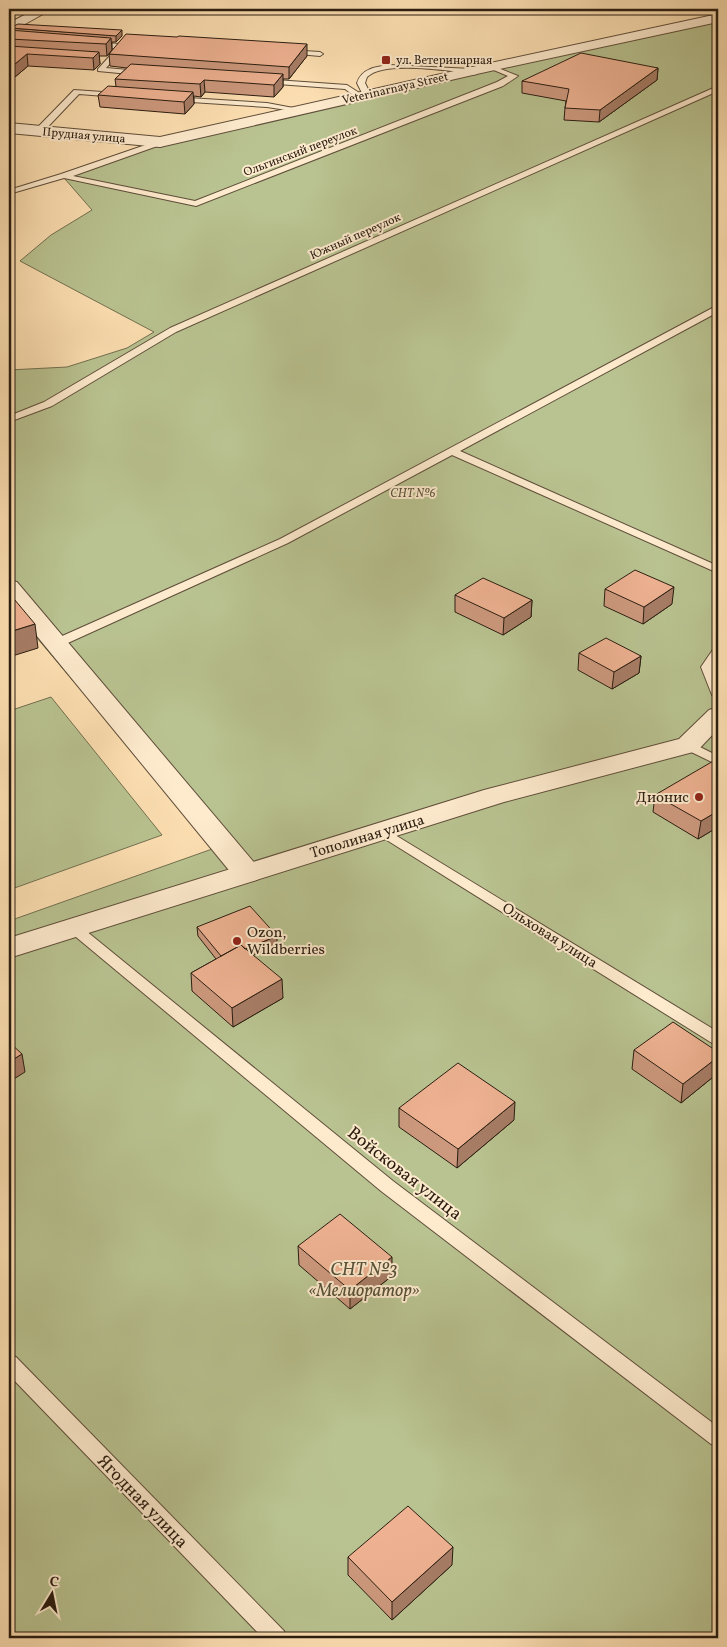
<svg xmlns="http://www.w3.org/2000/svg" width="727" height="1647" font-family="Vollkorn,serif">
	<rect width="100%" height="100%" fill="#fde0b3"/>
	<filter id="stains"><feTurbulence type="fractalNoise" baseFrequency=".004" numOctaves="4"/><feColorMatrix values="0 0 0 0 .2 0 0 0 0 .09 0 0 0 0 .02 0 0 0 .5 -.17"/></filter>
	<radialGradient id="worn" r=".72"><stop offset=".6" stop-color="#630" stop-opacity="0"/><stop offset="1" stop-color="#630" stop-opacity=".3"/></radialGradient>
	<!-- green -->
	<path fill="#b9c391" stroke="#727051" d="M718,20V1638H9V921L215,848L9,605V370L67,367L127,348L154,332L20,261L51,235L92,210L65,179L159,140L532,56Z
		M51,697L162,835L9,890V711Z"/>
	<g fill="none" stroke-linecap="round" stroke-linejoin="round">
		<!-- service casing -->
		<g stroke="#5f4e3a" stroke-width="2">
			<path id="service" d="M93,42L119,44L122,46V50L106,68L140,71L144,73L140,75L98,71V69L116,49L91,45V43Z
				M289,50L320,52L323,54L320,56L287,53L286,52Z
				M390,65L472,69L476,71L472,73C448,71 384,60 367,77L365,83L371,95L364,97L357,83C362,68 376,67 390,65Z
				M489,66H493L518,76L503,86L196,206L64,178L9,194V190L61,174L160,140L164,142L163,144L73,176L195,201L497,82L508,76L489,68Z
				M261,79L347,85L364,96L357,98L345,89L264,83H261Z
				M718,86V91L176,332L52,406L9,422V416L44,402L170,328Z
				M74,90L117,93L121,95L117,97L79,94L42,133H36V129Z
				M173,97L267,103L304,110L300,112L267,107L176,101L172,99Z
				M718,305V312L460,451L718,566V573L452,455L288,543L59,647L55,648L49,644L51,641L280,539Z
				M718,647V660L713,667L718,680V699L712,695L701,667L714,648Z
				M688,741L718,756V765L683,748L681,745Z
				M382,827L718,1032V1045L712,1043L377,834L375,831L377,828Z
				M75,924L80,926L393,1181L718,1427V1446L711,1444L381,1191L70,932L68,929L70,926Z
				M9,1355L16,1357L284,1631L287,1638H263L9,1375Z"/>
		</g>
		<!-- minor casing -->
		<g stroke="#5f4e3a" stroke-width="2">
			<path id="minor" d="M36,9H52L9,33V23Z
				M718,14V22L472,75L465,71L472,67Z
				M9,123L160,137L165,139L168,142L165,145L160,147L9,133Z
				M9,580L17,582L257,866L261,873L257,880L247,882L237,880L9,602Z"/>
		</g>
		<!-- tertiary casing -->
		<g stroke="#5f4e3a" stroke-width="2">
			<path id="tertiary" d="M472,67L477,68L479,71L477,74L160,147L155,145L152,142L155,139L160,137Z
				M718,707V729L697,751L504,802L9,958V938L484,790L679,739L709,710Z"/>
		</g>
		<!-- service -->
		<use href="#service" fill="#feebce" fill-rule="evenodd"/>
		<!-- minor -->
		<use href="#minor" fill="#feebce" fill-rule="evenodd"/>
		<!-- tertiary -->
		<use href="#tertiary" fill="#feebce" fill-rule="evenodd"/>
	</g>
	<!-- wall -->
	<path fill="#cd997e" stroke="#2a1d11" d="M10,28L122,36L116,42H112V50L107,56H99L100,64L94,70L28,66L9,82V30H10Z
		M109,54L307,56L289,79H283V87L274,97L205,92L201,97L194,96V104L185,114L100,107L98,95L116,86L115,79L127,68L110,66Z
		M658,68L657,80L599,122L564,120L565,108L566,101L522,93V81Z
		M605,589L672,604L643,624L604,606Z
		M455,595L532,600L531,617L503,635L455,612Z
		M579,653L641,656L639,673L612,689L578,670Z
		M718,762V827L698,839L653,812L655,795Z
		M197,927L277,946L253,955L283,998L233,1027L192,991L191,973L216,959L198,936Z
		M634,1050L718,1052V1073L681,1103L632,1069Z
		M399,1108L514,1120L457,1168L399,1127Z
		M298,1246L392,1276L350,1309L299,1265Z
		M348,1557L452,1565L392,1620L348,1575Z"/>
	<!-- shaded-wall -->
	<path fill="#a77d66" stroke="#2a1d11" d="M9,9H19L9,18Z
		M122,30V36L116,42V36Z
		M111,38L112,50L107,56L106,44Z
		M307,44V56L289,79V67Z
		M99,52L100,64L94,70L93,58Z
		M27,54L28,66L9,82V69Z
		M658,68L657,80L599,122L600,110Z
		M283,74V87L274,97V85Z
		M204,80L205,92L201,97L200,84Z
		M193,92L194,104L185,114L184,102Z
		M674,587L672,604L643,624L644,607Z
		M532,600L531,617L503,635L504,618Z
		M35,624L38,648L9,657V632Z
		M641,656L639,673L612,689L614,672Z
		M718,811V827L698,839L701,821Z
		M277,936V946L223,967V958Z
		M282,979L283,998L233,1027L232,1008Z
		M22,1054L25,1072L9,1082V1062Z
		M718,1057V1073L681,1103L683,1084Z
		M515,1102L514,1120L457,1168L458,1149Z
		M392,1257V1276L350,1309V1290Z
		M453,1547L452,1565L392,1620V1602Z"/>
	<!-- building -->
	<path fill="#eeb292" stroke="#2a1d11" d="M18,24L122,30L116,36L10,28Z
		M9,30L111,38L106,44L9,39Z
		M126,34L177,37L179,36L307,44L289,67L109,54Z
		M9,46L99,52L93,58L27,54L9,69Z
		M581,53L658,68L600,110L565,108L569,89L522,81Z
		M131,64L283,74L274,85L204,80L200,84L115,79Z
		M108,86L193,92L184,102L98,95Z
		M635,570L674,587L644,607L605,589Z
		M483,578L532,600L504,618L455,595Z
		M9,593L35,624L9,632Z
		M606,638L641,656L614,672L579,653Z
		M715,760L718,762V811L701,821L655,795Z
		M250,906L277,936L245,949L241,945L221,956L197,927Z
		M241,945L282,979L232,1008L191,973Z
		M673,1022L718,1052V1057L683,1084L634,1050Z
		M9,1042L22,1054L9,1062Z
		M458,1063L515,1102L458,1149L399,1108Z
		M340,1214L392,1257L350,1290L298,1246Z
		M408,1506L453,1547L392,1602L348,1557Z"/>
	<!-- markers -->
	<g fill="#8f2418" stroke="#feebce" stroke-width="2">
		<rect x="381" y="55" width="10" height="10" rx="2.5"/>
		<circle cx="699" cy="797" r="5"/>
		<circle cx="237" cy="941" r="5"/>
	</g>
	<g text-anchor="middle" stroke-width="4" stroke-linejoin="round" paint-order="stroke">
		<!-- far-poi labels -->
		<g font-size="12" fill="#2a1d11" stroke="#feebce" text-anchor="start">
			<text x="396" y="64">ул. Ветеринарная</text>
		</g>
		<!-- far-street labels -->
		<g font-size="12" fill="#2a1d11" stroke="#feebce">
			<text transform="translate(395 88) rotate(-13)" y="4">Veterinarnaya Street</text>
			<text transform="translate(84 135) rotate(5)" y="4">Прудная улица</text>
			<text transform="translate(300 151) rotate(-21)" y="4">Ольгинский переулок</text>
			<text transform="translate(355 236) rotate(-24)" y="4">Южный переулок</text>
		</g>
		<!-- far-park labels -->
		<g font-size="12" font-style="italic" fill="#554f37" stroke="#feebce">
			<text x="413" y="497">СНТ №6</text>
		</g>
		<!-- poi labels -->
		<g font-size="15" fill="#2a1d11" stroke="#feebce" text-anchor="end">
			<text x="689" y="802">Дионис</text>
			<text x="247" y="937" text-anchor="start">Ozon,<tspan x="247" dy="17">Wildberries</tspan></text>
		</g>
		<!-- street labels -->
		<g font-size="15" fill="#2a1d11" stroke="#feebce">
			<text transform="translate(367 836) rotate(-17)" y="5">Тополиная улица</text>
			<text transform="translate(550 935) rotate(32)" y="5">Ольховая улица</text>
		</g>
		<!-- near-street labels -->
		<g font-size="18" fill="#2a1d11" stroke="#feebce">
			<text transform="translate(405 1173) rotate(38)" y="6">Войсковая улица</text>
			<text transform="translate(143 1501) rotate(46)" y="6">Ягодная улица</text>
		</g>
		<!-- near-park labels -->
		<g font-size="18" font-style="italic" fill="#554f37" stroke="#feebce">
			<text x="364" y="1275">СНТ №3<tspan x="364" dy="21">«Мелиоратор»</tspan></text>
		</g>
	</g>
	<!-- margin -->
	<rect width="727" height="1647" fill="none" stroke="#fde0b3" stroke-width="30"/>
	<rect x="10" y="10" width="707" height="1627" fill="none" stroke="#2a1d11" stroke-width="2.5"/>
	<rect x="15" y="15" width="697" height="1617" fill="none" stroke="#2a1d11"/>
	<!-- north arrow -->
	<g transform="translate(52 1594) rotate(10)" stroke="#feebce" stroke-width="4" paint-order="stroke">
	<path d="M0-4L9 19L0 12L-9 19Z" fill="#2a1d11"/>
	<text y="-8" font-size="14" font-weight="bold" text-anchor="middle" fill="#2a1d11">С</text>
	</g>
	<rect width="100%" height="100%" filter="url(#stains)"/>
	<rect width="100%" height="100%" fill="url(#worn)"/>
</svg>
